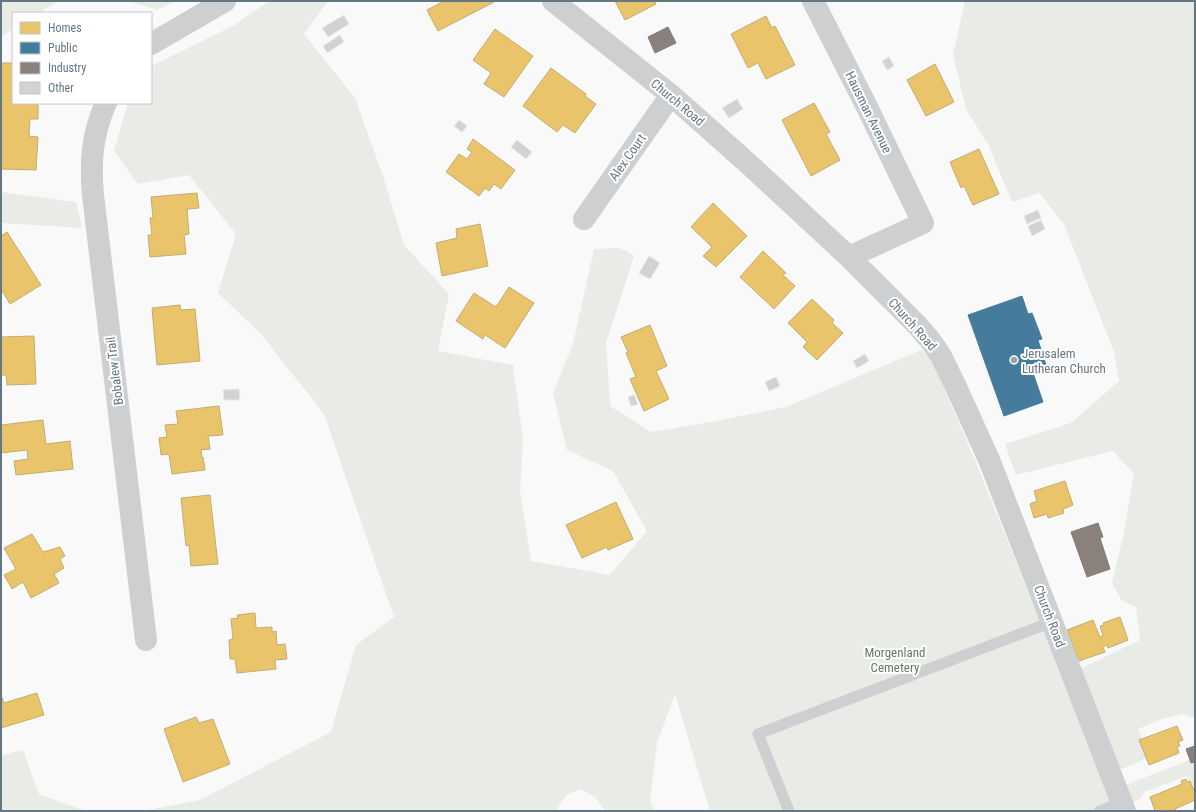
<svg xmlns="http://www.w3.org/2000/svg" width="1196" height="812" font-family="'Roboto Condensed',sans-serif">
	<rect width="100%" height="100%" fill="#f9f9f9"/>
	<!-- green -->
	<path fill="#e8ebe6" d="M1,1H58L39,13H13V29L1,37Z
		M128,1H175L157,10Z
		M269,1H328L304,34L355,98L383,176L404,245L449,294L438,351L513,365L523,440L520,491L531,561L610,575L647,531L613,471L567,450L553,393L573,344L594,249L620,248L634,256L606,343L610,406L651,432L716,421L786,407L921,350L932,360L977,465L1041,624L1113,811H710L675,694L657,743L650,802L655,811H605L595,797L581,789L566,795L556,811H143L200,800L331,732L356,645L394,617L324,414L260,333L218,293L236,234L189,175L138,184L114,151L128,103H151V66L233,26Z
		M965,1H1195V718L1184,714L1165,718L1138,729L1150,757L1122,769L1115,765L1082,668L1140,640L1136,607L1122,601L1112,583L1124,532L1134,474L1113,451L1016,475L1005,444L1071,423L1119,381L1114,352L1064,224L1039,193L1012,202L989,146L966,109L953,54Z
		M1,192L76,202L82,228L1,223Z
		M23,750L39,794L85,811H1V755Z
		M1195,758V797L1187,776L1144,792L1142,798L1133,803L1125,785Z"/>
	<!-- homes -->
	<path fill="#e9c46a" stroke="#c1ad72" d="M444,1H494V2L438,31L427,10Z
		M615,1H655L656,4L625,20Z
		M766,16L772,28L775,26L795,65L766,79L758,63L748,68L731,34Z
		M495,29L533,56L504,97L484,84L491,73L473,60Z
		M1,63H13V103H38V119H30L29,136L38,137L36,170L1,169Z
		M935,64L954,102L926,116L907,80Z
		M551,68L586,94L585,96L596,104L575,133L563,125L557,132L523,106Z
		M814,103L830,132L826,134L840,160L811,176L782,120Z
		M473,139L515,170L501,189L494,184L489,191L485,188L479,196L446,172L459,154L467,159L472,152L467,149Z
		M979,149L999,194L973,205L964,186L961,188L950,162Z
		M197,193L199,208L187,209L189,234L184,235L186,254L150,257L148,235H152L150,218H153L151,197Z
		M713,203L747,236L716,267L703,256L712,247L691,227Z
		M480,224L488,266L442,276L436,243L457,238L456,229Z
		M7,232L41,285L10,304L1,289V236Z
		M763,251L786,273L783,275L795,286L774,309L740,277Z
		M509,287L534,303L505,348L485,335L483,339L456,321L474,293L496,307Z
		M812,299L834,320L832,323L843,333L817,360L803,347L807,342L788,323Z
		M180,305L181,310L195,309L200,361L157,365L152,308Z
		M650,325L667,366L656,371L669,399L644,411L630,379L636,377L626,353L628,352L621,337Z
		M34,336L36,384L7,385L6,375H1V337Z
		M219,406L223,435L208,436L210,449L201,450L202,458L203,457L205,470L172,474L169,454L161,455L159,438L167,437L165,425L178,424L176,411Z
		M43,420L46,444L70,441L73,469L16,475L14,461L28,459L27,450L1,453V425Z
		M1065,481L1073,505L1063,509L1064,513L1048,518L1047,514L1034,518L1030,504L1037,501L1034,491Z
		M210,495L218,564L191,566L189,545L186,546L181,498Z
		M616,502L633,539L608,550L607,547L582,558L566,525Z
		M32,534L43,552L60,547L65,556L60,559L64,568L54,574L59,583L31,598L23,582L12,589L4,575L16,569L4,548Z
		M255,613L256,628L272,627V632L276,631L277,645L285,644L287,659L275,660L276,669L237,673L235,659H230L229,640L233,639L231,619L238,618L237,615Z
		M1120,617L1128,640L1108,648L1107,645L1103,647L1105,652L1079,661L1067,630L1093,620L1100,637L1103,636L1100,626L1104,625L1103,623Z
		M37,693L44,715L1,728V695L4,703Z
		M196,717L199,723L213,719L230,764L183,782L164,729Z
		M1177,726L1183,740L1178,742L1180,746L1177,747L1179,753L1149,765L1139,740Z
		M1186,779L1187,782L1190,781L1195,793V800L1175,809L1176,811H1155L1150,797L1182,784L1181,781Z"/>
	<!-- public -->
	<path fill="#457b9d" stroke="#4f7a95" d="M1022,296L1028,314L1032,313L1042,339L1038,340L1046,365L1032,370L1043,402L1004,416L968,315Z"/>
	<!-- industry -->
	<path fill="#8a817c" stroke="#7f7e7e" d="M668,27L676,43L655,53L648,37Z
		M1098,523L1103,537L1100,538L1110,569L1087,577L1071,532Z
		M1195,746V762L1191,763L1186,749Z"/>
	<!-- building -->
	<path fill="#d0d2d3" stroke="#e8e8e8" d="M344,15L349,24L328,37L322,28Z
		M340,35L344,42L327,53L323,46Z
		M889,57L894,66L887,70L882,61Z
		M737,99L743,109L729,118L722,108Z
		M459,120L467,126L462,132L454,126Z
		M517,140L532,152L526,159L511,147Z
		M1038,210L1041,218L1027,224L1024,216Z
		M1041,220L1045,229L1032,236L1028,226Z
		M649,256L660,263L650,279L639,273Z
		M865,354L869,361L857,368L853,361Z
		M776,377L780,386L769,391L765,382Z
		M239,389L240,400H224L223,390Z
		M634,395L638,404L631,406L628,397Z"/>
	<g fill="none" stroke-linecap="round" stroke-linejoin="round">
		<!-- service -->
		<path stroke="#cecfd0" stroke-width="11" d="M789,811L758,734L1052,622
			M1099,811L1122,802"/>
		<!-- minor -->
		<path stroke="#cecfd0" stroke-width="22" d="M553,1L671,95L752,167L849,257L917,325L930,340L941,356L957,389L990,462L1125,811
			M813,1L867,107L923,223L849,257
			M151,44L225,1
			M106,103C92,134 90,162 93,195L146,640
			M584,219L671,95"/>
	</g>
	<!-- markers -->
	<circle fill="#99a4ac" stroke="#fff" stroke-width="1.5" cx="1014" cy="360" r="4"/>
	<g text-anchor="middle" stroke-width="4" stroke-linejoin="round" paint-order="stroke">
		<!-- street labels -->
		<g font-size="13" fill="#657683" stroke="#fff">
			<text transform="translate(678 102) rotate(40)" y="5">Church Road</text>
			<text transform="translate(869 112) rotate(64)" y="5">Hausman Avenue</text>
			<text transform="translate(627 157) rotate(-55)" y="5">Alex Court</text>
			<text transform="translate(913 324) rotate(48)" y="5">Church Road</text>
			<text transform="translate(114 371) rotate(-97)" y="5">Bobalew Trail</text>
			<text transform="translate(1050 616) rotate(69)" y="5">Church Road</text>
		</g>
		<!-- poi labels -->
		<g font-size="13" fill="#657683" stroke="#fff" text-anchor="start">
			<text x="1022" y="358">Jerusalem<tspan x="1022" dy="15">Lutheran Church</tspan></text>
		</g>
		<!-- park labels -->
		<g font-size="13" fill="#687a64" stroke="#fff">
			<text x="895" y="657">Morgenland<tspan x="895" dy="15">Cemetery</tspan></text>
		</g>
	</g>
	<!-- border -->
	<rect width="1196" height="812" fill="none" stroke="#657683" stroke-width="4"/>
	<!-- legend -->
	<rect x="12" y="12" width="140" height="92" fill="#ffffff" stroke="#c1c8cd"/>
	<rect x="20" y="22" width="20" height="12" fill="#e9c46a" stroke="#c1c8cd"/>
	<text x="48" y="32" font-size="12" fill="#657683">Homes</text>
	<rect x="20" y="42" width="20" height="12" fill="#457b9d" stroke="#c1c8cd"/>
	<text x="48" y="52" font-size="12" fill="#657683">Public</text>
	<rect x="20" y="62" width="20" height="12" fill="#8a817c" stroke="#c1c8cd"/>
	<text x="48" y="72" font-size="12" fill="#657683">Industry</text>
	<rect x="20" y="82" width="20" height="12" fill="#d0d2d3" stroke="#c1c8cd"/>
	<text x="48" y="92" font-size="12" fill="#657683">Other</text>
</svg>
